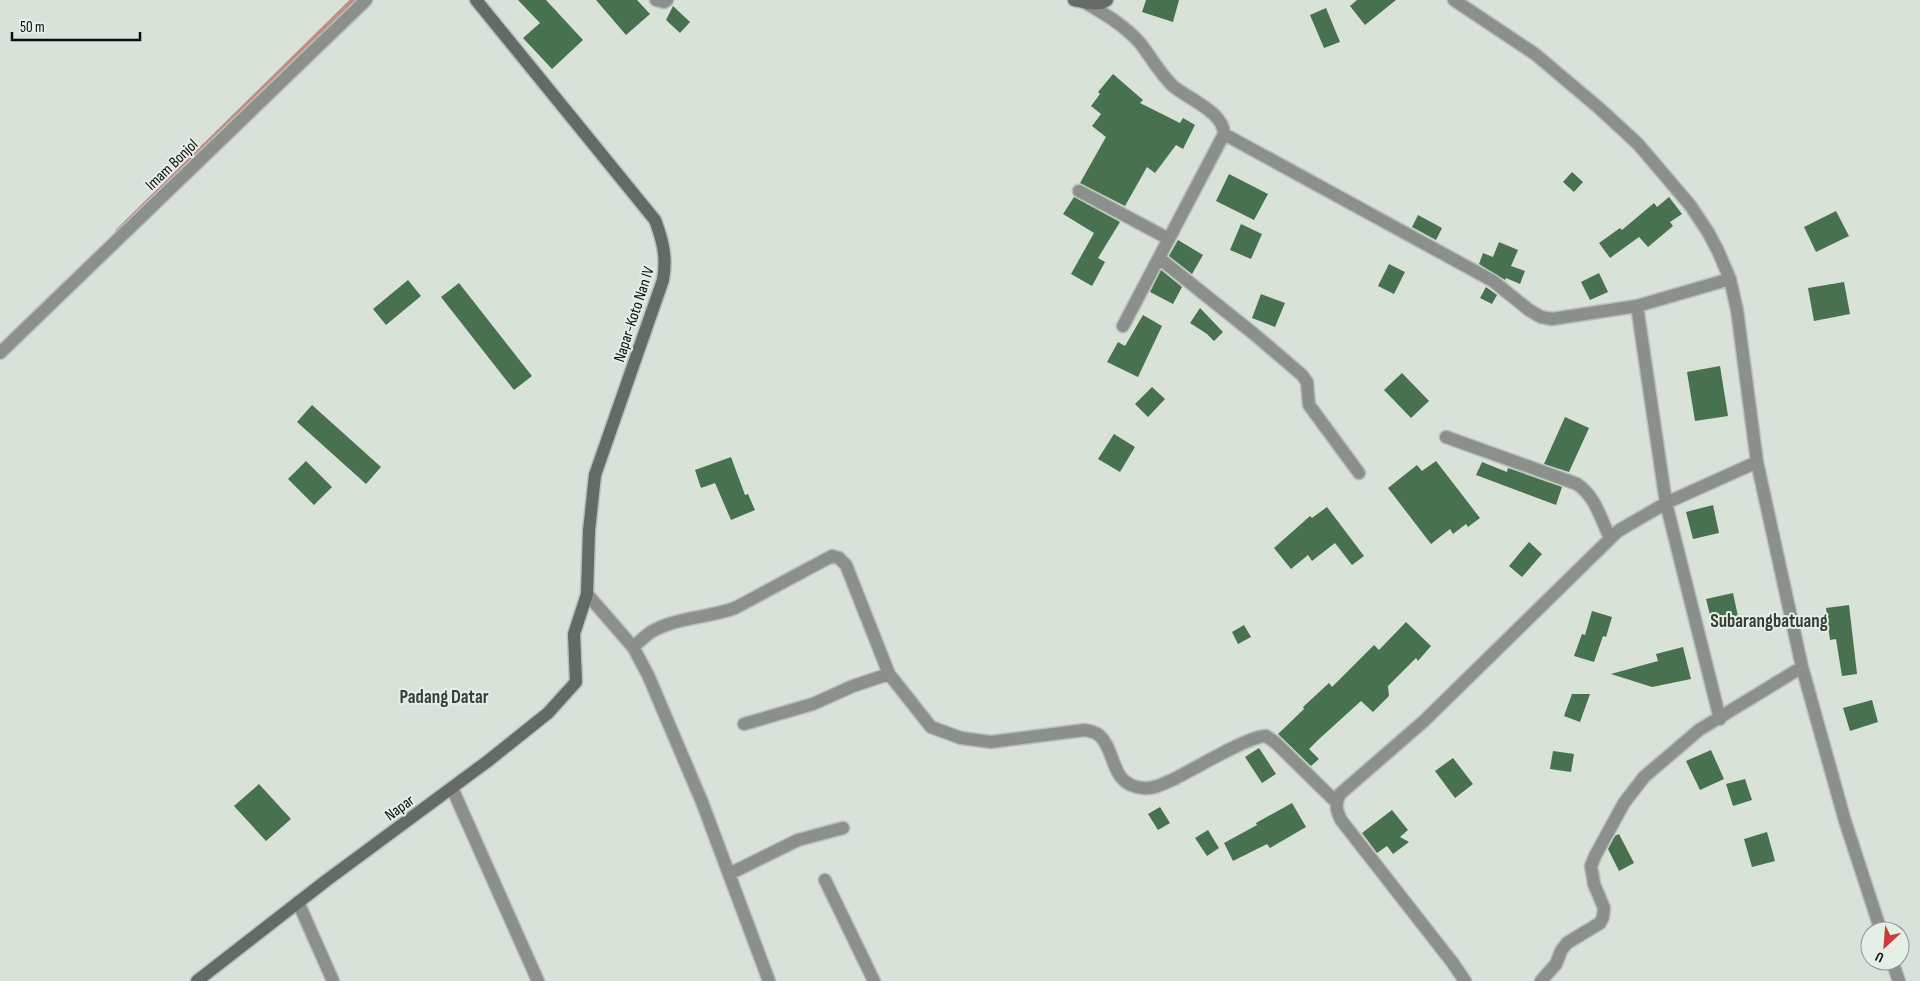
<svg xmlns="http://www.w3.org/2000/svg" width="1920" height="981" font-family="'Sofia Sans Condensed',sans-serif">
	<rect width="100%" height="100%" fill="#d8e2d9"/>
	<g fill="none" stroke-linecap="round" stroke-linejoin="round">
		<!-- stream -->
		<path stroke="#c48b86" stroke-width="5" d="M118,231L353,0"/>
	</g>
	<!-- building -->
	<path fill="#48714f" d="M518,0H546L583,40L552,69L523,38L540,23Z
		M596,0H637L650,14L626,35Z
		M1146,0H1179L1173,22L1142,12Z
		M1357,0H1396L1365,25L1350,6Z
		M673,6L690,22L680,33L666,20Z
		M1326,8L1340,42L1324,48L1310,15Z
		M1113,74L1143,100L1140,103L1180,123L1183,118L1195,125L1183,149L1176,145L1155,173L1147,167L1125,206L1080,183L1106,137L1092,126L1101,114L1091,106L1100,94L1098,92Z
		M1572,172L1583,182L1574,192L1563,182Z
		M1229,174L1268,194L1254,220L1216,201Z
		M1074,197L1120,222L1098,258L1105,262L1092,286L1071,274L1094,233L1063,214Z
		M1669,197L1682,214L1670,222L1673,226L1648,247L1639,237L1610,258L1599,243L1620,228L1622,230L1654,203L1657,207Z
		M1836,211L1849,236L1816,252L1804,227Z
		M1418,215L1442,228L1436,240L1412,227Z
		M1241,224L1262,234L1251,259L1230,250Z
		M1178,240L1203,255L1192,274L1169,256Z
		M1499,242L1518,250L1511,266L1525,271L1520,284L1506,278L1505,280L1479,264L1483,253L1493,257Z
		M1389,264L1405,272L1394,294L1378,286Z
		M1161,270L1182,287L1173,304L1150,292Z
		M1599,273L1608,292L1590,300L1581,282Z
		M408,280L421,296L386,325L373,309Z
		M1844,282L1850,314L1814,321L1808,288Z
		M459,283L532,376L514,390L441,297Z
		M1486,287L1497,295L1492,304L1480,298Z
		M1261,294L1285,303L1275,327L1252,318Z
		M1200,308L1223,332L1214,341L1207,334L1190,323Z
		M1143,315L1162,326L1138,377L1107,362L1118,342L1125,346Z
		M1720,366L1728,416L1695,421L1687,372Z
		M1402,373L1429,401L1411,418L1384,390Z
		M1152,387L1165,399L1148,417L1135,404Z
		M312,405L381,467L366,484L297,422Z
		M1565,417L1589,428L1569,472L1544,464Z
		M1114,434L1135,447L1120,472L1098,459Z
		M731,457L745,495L748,494L755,510L731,520L715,483L701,488L695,470Z
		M306,461L332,487L314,505L288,479Z
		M1436,461L1480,518L1468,527L1466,524L1453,534L1450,529L1431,544L1388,488L1417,465L1422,471Z
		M1482,462L1507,472L1508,468L1562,487L1556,505L1476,475Z
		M1713,505L1719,533L1693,539L1686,512Z
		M1327,507L1364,556L1352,565L1335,543L1312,561L1308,555L1291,569L1274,548L1310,516L1312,518Z
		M1529,542L1542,554L1522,577L1509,566Z
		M1733,593L1739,621L1713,627L1706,599Z
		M1849,605L1857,674L1842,676L1836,639L1830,640L1826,608Z
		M1592,611L1612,617L1606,637L1603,636L1594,662L1574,656L1582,634L1585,635Z
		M1406,622L1431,646L1418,661L1416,658L1388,686L1389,696L1373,712L1361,701L1318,740L1309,749L1319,759L1311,766L1278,734L1304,709L1303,707L1329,683L1332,687L1374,645L1379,650Z
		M1244,625L1251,637L1238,644L1232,632Z
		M1683,647L1691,679L1652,687L1611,674L1658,661L1656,654Z
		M1572,694H1590L1580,722L1564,716Z
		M1872,700L1878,722L1850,731L1843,708Z
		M1259,748L1276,774L1262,783L1245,757Z
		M1711,750L1724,779L1700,790L1686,761Z
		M1553,751L1574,754L1571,772L1550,769Z
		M1453,758L1473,784L1455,798L1435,771Z
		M1745,779L1752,800L1733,806L1726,784Z
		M259,784L291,819L266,841L234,806Z
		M1292,803L1306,827L1270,848L1267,844L1233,861L1224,843L1257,825L1256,823Z
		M1160,807L1170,823L1158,830L1148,814Z
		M1392,810L1408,830L1400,837L1409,842L1393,854L1387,846L1377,853L1362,833Z
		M1208,830L1219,848L1207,856L1195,838Z
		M1767,832L1775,861L1752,867L1744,839Z
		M1619,834L1634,863L1619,871L1608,849L1615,836Z"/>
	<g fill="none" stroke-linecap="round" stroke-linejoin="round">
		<!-- street casing -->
		<g stroke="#b7c0b8" stroke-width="15">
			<path id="street" d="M656,0L664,2L667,0
				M1454,0L1535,54L1599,108L1638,144L1690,205L1708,232L1718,251L1730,279L1737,310L1757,462L1802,667L1845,821L1881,931
				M1084,2C1105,14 1124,25 1140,43C1151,57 1160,74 1173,86C1188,99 1224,112 1224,134L1123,326
				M1224,134L1493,281L1529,310L1541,317L1552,319L1637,306L1730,279
				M1079,191L1169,239
				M1159,258L1254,334L1302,375L1307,382L1309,405L1359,473
				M1637,306L1666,503L1720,719
				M0,353L366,0
				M1446,437L1577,484C1595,496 1601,519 1610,538
				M587,594L633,647L648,675L702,802L769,981
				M633,647C639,642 645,636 651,632C676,617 708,618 735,608L832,556L839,558L846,565L889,674
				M744,724L813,704L853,686L889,674L931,727L961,738L991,742L1085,730C1090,731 1095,732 1099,735C1117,751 1109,785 1143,788C1154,789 1163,784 1172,780C1193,770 1248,736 1266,736L1276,743L1336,802
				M452,788L538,981
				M729,874L798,840L843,828
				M825,880L874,981
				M298,902L333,981
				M1892,961L1899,981
				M1465,981L1452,962L1341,820C1336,810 1335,804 1340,794L1424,721L1618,531L1666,503L1757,462
				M1541,981L1556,964L1561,951L1567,943L1600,923L1603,917L1604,908L1594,884L1591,866L1595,856L1624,803L1644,777L1699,730L1802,667"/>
		</g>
		<!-- secondary casing -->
		<g stroke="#b7c0b8" stroke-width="15">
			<path id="secondary" d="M1074,0C1084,2 1098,7 1107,0
				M197,981L327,880L488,761L548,713L576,682L574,634L587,594L589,531L595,475L663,280C667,258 663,241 655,220L476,0"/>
		</g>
		<!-- street -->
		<use href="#street" stroke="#8c908c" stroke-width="12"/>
		<!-- secondary -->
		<use href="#secondary" stroke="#646a65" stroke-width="12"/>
	</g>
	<g text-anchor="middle" stroke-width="4" stroke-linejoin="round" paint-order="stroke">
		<!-- street labels -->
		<g font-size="16" fill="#0a0e0b" stroke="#e5efe6">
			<text transform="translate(171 164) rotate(-44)" y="6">Imam Bonjol</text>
			<text transform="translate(633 314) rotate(-72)" y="6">Napar-Koto Nan IV</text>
			<text transform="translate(399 807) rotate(-36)" y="6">Napar</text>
		</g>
		<!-- quarter labels -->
		<g font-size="19" font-weight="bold" fill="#363f37" stroke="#e5efe6">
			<text x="1769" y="627">Subarangbatuang</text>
			<text x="444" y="703">Padang Datar</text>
		</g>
	</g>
	<!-- north arrow -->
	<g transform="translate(1885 946) rotate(206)"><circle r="24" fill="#e5efe6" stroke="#8d958e"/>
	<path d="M0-4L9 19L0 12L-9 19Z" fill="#ca3b3b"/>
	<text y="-8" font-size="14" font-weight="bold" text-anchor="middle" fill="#0a0e0b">U</text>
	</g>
	<!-- scale -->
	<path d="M12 32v8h128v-8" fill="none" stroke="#0a0e0b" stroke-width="2.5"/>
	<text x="20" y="32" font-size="15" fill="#0a0e0b" stroke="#e5efe6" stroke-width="4" paint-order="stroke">50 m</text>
</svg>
